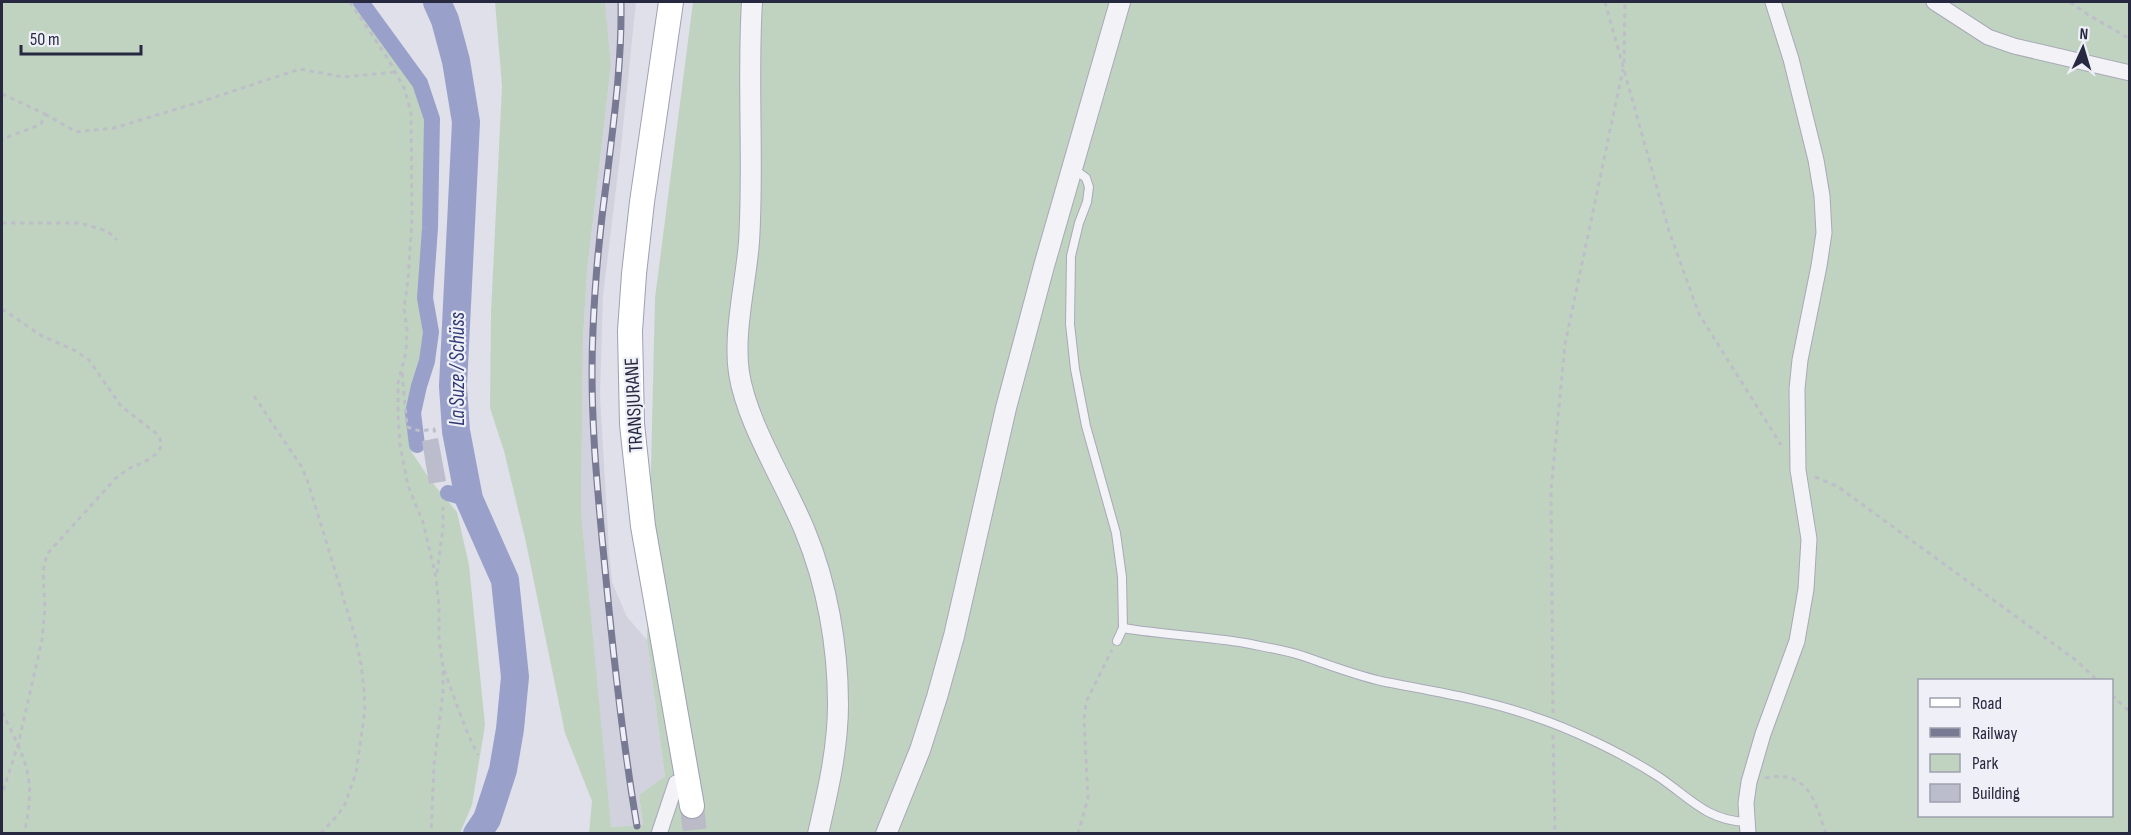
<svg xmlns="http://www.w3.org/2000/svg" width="2131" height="835" font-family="'Sofia Sans Condensed',sans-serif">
	<rect width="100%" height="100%" fill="#dfe0e9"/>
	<!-- built -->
	<path fill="#d1d2de" d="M605,2H636L620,156L603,296L600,395L609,550L612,582L627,617L647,640L665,776L639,795L643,825L610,827L581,511L583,339L587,272L611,65Z"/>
	<!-- green -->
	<path fill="#c0d3c1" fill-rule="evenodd" d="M2,2H355L407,65L428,134L432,175L430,335L409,405L411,451L431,481L457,512L469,565L485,725L472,805L460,833L2,834Z
		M495,2H605L611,65L587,272L583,339L581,511L611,827L643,825L639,795L665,776L647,640L655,298L693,2H2129V833H589L592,801L565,733L525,538L504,451L490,408L491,312L502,86ZM1920,680H2112V816H1920Z"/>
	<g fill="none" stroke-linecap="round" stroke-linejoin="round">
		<!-- canal -->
		<path stroke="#99a1cb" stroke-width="16" d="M361,2L420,83L432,119L430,228L425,298L431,332L427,361L419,386L413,413L417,445
			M448,493L469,499
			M487,834V819"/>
		<!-- river -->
		<path stroke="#99a1cb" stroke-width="28" d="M437,2L445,20L456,61L466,122L453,386L456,431L469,499L505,580L515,677L510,729L503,770L487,819L477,834"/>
	</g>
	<!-- building -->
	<path fill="#bcbdcc" d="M438,438L446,481L429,484L422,441Z"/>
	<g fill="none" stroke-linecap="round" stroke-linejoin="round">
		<!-- primary-tunnel -->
		<path stroke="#babbc7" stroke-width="24" stroke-dasharray="24 12" stroke-linecap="butt" d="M692,806L695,834"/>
		<!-- service casing -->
		<g stroke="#a8a9b7" stroke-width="10">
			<path id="service" d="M1074,169L1086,178L1089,187L1087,202L1079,223L1071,256L1070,324L1075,369L1086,426L1116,533L1122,577L1123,628C1164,635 1205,636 1245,643C1264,647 1285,650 1303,656C1329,665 1355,675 1381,681C1431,691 1484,699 1532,716C1572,729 1624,754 1659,777C1690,798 1706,820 1746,822
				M1117,641L1123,628"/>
		</g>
		<!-- minor casing -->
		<g stroke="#a8a9b7" stroke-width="17">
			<path id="minor" d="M1934,2L1988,37L2014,46L2130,73
				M659,834L676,783
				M1748,834L1746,803L1749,782L1763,734L1797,641L1806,589L1809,539L1798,470L1797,389L1800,360L1819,266L1824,233L1822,196L1816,160L1791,59L1773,2"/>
		</g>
		<!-- tertiary casing -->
		<g stroke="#a8a9b7" stroke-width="22">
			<path id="tertiary" d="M752,2C747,81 754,162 749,242C746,282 733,333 739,373C747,424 785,482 805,531C827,584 838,646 838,704C838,748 828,791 818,834
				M886,834L920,750L937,697L954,636L1006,408L1044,266L1120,2"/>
		</g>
		<!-- primary casing -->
		<g stroke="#9ea0b5" stroke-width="26">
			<path id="primary" d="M671,2L642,202L634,274L630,331L632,424L643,526L692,806"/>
		</g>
		<!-- path -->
		<path stroke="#bdbec8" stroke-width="3" stroke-dasharray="4.5 4.5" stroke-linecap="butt" d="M350,2L388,59L404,88L411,112L412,219L408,280L404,308L407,329L406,352L398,383V416L400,445L408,486L423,522L436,578L439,605V639L443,666V692L434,765L431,834
			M1605,2L1669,231L1699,314L1781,445
			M2070,2L2087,14L2130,39
			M1624,63L1625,2
			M2,94L45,114L41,124L37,126L2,139
			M45,114L76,132L114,128L203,101L300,69L343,77L395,72
			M2,223H80L107,231L117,240
			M2,309L42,336L74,350L89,360L121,406L157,434C172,453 141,463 128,469C124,472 120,475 116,478L47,554L43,571L45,608L42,640L18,745L2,794
			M402,373L407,427L420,431L434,429L435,435
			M254,396L301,466L307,479L355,636L361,664L364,690L365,710L356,773L345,804L338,815L320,834
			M1815,477L1837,486L2077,661L2097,680
			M437,573L443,528V507
			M444,670L467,732L478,755
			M2112,695L2130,712
			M2,712C26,761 37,777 24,834
			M1553,713L1551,490L1565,344L1623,69
			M1553,735L1555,834
			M1765,778C1808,769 1815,801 1826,834
			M1078,834L1088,798L1084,720L1086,702L1112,650"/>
		<!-- service -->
		<use href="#service" stroke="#f2f2f7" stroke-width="8"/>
		<!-- minor -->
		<use href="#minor" stroke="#f2f2f7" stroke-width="15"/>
		<!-- tertiary -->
		<use href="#tertiary" stroke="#f2f2f7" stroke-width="20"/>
		<!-- primary -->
		<use href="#primary" stroke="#fff" stroke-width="24"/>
		<!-- rail casing -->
		<g stroke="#787a93" stroke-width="7">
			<path id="rail" d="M621,2C622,61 614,119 607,177C600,228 595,279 593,330C589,414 598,496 606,579C614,662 623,744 637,826"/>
		</g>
		<!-- rail -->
		<use href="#rail" stroke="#eff0f7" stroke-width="4.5" stroke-dasharray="14" stroke-linecap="butt"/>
	</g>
	<g text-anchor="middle" stroke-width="4.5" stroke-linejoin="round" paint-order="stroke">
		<!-- street labels -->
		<g font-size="20" fill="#272941" stroke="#eff0f7">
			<text transform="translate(633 405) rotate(-93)" y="7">TRANSJURANE</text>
		</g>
		<!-- water labels -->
		<g font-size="21" font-style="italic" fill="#303976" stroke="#eff0f7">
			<text transform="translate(457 369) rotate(-90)" y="7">La Suze / Schüss</text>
		</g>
	</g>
	<!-- border -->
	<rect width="2131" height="835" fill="none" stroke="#272941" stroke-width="6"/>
	<!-- legend -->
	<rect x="1918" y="679" width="195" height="138" fill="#eff0f7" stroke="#9fa0ae" stroke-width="1.5"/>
	<rect x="1930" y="698" width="30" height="9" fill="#ffffff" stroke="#9fa0ae" stroke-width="1.5"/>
	<text x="1972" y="709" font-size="18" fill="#272941">Road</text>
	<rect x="1930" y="728" width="30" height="9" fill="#787a93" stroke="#9fa0ae" stroke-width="1.5"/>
	<text x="1972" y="739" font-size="18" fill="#272941">Railway</text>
	<rect x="1930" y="754" width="30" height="18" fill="#c0d3c1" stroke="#9fa0ae" stroke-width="1.5"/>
	<text x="1972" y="769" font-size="18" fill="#272941">Park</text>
	<rect x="1930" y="784" width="30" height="18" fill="#bcbdcc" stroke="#9fa0ae" stroke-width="1.5"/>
	<text x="1972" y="799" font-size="18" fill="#272941">Building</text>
	<!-- north arrow -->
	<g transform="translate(2083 48) rotate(4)" stroke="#eff0f7" stroke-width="4.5" paint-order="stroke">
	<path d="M0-4.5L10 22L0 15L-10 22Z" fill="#272941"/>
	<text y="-9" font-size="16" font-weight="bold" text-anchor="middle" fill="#272941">N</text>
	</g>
	<!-- scale -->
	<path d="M21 45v9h120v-9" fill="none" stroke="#272941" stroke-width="3"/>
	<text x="30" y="45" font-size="18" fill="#272941" stroke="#eff0f7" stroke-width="4.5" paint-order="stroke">50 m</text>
</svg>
